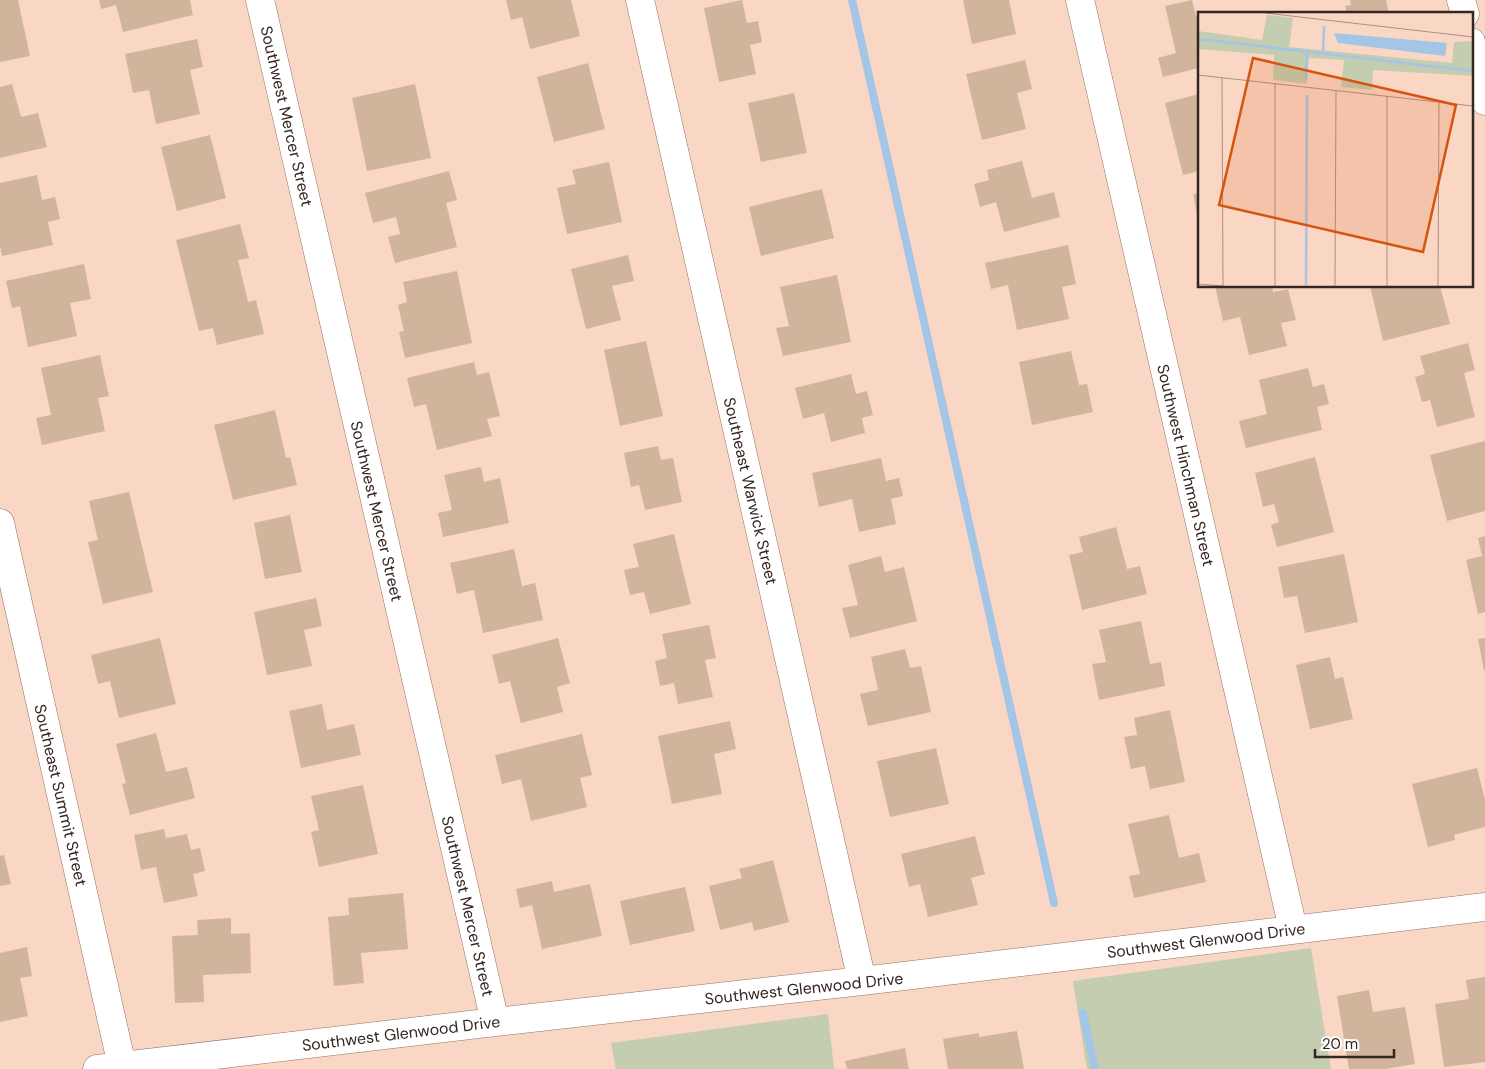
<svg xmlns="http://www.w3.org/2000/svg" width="1485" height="1069" font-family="'DM Sans',sans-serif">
	<rect width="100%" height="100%" fill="#fad6c5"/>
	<!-- green -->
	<path fill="#c4cdb0" d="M1311,948L1331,1069H1087L1073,981Z
		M828,1014L834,1069H616L611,1043Z"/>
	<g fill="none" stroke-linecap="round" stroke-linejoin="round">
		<!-- stream -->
		<path stroke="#a3c6e6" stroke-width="8" d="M852,0L1054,903
			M1083,1013L1095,1069"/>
	</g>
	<!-- building -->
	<path fill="#d0b59c" d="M0,0H18L30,56L0,62Z
		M99,0H190L193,15L123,32L116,5L101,9Z
		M506,0H571L580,36L530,49L522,17L511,20Z
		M742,0L747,23L758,21L762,42L750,45L756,74L719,82L704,8Z
		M963,0H1009L1016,34L972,44Z
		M1192,0L1196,16L1199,15V60L1197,61L1198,68L1163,77L1158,58L1176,53L1165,6Z
		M1350,0H1386L1389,14H1347L1345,6L1351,5Z
		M197,39L203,67L190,70L200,114L156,124L149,90L133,93L125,54Z
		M1025,60L1032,89L1017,93L1026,129L982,140L966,74Z
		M588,63L605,129L554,142L537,77Z
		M12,84L21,117L38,113L47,147L0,158V87Z
		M415,84L431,158L367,171L352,98Z
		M794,93L807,153L761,162L748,103Z
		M1199,94V171L1183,175L1165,103Z
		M210,135L226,198L177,211L161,147Z
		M1022,161L1032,198L1054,192L1060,217L1004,232L996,202L980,207L974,184L989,180L987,170Z
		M609,162L622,222L567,234L557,188L576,184L572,170Z
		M449,171L457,200L446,203L457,247L395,263L388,237L400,234L396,217L373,223L365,193Z
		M37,175L42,200L55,197L60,219L48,222L53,245L2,256L0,246V183Z
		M822,189L834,238L761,256L749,207Z
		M1199,193V219H1198L1193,194Z
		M240,224L249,258L238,260L248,302L256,300L264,334L217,345L213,328L199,331L176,240Z
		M1068,245L1076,284L1062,287L1069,319L1017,330L1008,285L991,289L985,263Z
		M628,255L634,281L612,286L621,320L586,329L571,269Z
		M84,264L91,299L70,303L77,336L28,347L20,306L12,308L6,281Z
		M457,271L472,343L405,358L399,332L404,331L398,305L407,302L403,282Z
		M837,275L851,342L783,356L776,328L789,326L780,287Z
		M1215,286H1272L1273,292L1288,289L1296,320L1281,323L1287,346L1249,355L1240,317L1223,321Z
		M1370,286H1440L1450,324L1383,341Z
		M646,341L663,416L620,426L604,350Z
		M1468,343L1475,370L1464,373L1475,417L1437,427L1430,400L1422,402L1415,377L1425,374L1420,356Z
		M1071,351L1079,385L1087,384L1093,412L1032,425L1019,362Z
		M100,355L109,396L98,398L105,431L42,445L36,418L51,415L41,368Z
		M474,362L477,375L489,372L500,416L487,419L492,436L437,450L426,404L414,407L407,378Z
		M1308,368L1313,387L1324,384L1329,404L1317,407L1322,430L1246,448L1239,421L1267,414L1259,380Z
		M851,374L856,394L867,391L873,415L862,418L865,433L831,442L824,413L803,419L795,388Z
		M275,410L286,458L290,457L297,485L233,500L214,425Z
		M1485,441V511L1447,521L1430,455Z
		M658,446L661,460L673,458L682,502L645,510L639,485L631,487L624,453Z
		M1315,457L1334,532L1277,547L1271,525L1279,522L1274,504L1263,507L1255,473Z
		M881,458L886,481L899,478L903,496L891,499L896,524L859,532L852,499L819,507L812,473Z
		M481,467L484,482L500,478L509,523L443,537L438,513L452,510L444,475Z
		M129,492L153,592L103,604L88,542L98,540L89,501Z
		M290,515L302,572L265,579L254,523Z
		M1116,527L1127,569L1140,566L1147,594L1082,610L1069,555L1083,552L1079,537Z
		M674,534L691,604L650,614L644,592L630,595L624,570L639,567L633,544Z
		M1485,536V612L1478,614L1466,560L1482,556L1478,538Z
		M514,549L522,586L535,583L543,620L483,633L474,590L457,594L450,563Z
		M1344,554L1358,622L1305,633L1297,596L1284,598L1278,567Z
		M881,556L885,572L904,567L917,621L850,638L842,608L858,605L848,565Z
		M316,598L322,626L304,630L312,666L267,675L254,612Z
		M1141,621L1150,664L1161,662L1165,686L1099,700L1092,664L1106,662L1099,630Z
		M709,625L716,658L705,660L713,697L678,704L674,683L660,686L655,661L667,658L662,634Z
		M160,638L176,704L119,718L110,681L98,684L91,655Z
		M558,638L570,683L557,687L563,712L521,723L510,681L499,684L492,655Z
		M1485,638V671H1484L1478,639Z
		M905,649L910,668L921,666L931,712L868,726L860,694L878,690L871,657Z
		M1330,657L1335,679L1343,677L1353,719L1310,729L1296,665Z
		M322,704L327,730L354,724L361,755L301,768L289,711Z
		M1170,710L1185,782L1150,789L1145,766L1131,769L1124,737L1137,735L1134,718Z
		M730,721L736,749L714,754L722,794L672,804L658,736Z
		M156,733L166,772L187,767L195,798L130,815L122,784L126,783L116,744Z
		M582,734L592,775L580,778L587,807L531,821L521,779L502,784L495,755Z
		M936,748L949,804L890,817L877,761Z
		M1477,768L1485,800V827L1454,835L1455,840L1428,847L1412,784Z
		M363,785L378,854L319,867L311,832L319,830L311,796Z
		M1169,815L1179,858L1199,853L1206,882L1134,898L1129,876L1140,874L1128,824Z
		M164,829L166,838L187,834L191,850L200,848L205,871L193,874L198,896L164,903L156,867L141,870L134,835Z
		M975,836L985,874L971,878L978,905L928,917L920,884L909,887L901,854Z
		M4,855L11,884L0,886V856Z
		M773,860L789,922L754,931L752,922L720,930L709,886L742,878L739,869Z
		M552,881L554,892L590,884L602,936L542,949L532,905L520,908L516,889Z
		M685,887L695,931L630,945L620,901Z
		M403,893L408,949L361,953L364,983L334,986L328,917L349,915L348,898Z
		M231,918V934L250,933L251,973L203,975L204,1002L175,1003L172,936L198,935L197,920Z
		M27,947L32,976L20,978L28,1016L0,1022V953Z
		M1485,977V1062L1444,1067L1435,1004L1469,999L1466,980Z
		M1369,990L1373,1012L1405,1007L1415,1064L1385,1069H1349L1337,996Z
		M1017,1031L1024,1069H948L943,1039L979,1033V1037Z
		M905,1048L909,1069H847L845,1061Z"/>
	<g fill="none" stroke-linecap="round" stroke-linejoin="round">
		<!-- minor casing -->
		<g stroke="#937264" stroke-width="29">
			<path id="minor" d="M260,0L495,1022
				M640,0L862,981
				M1080,0L1293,929
				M1461,0L1465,14
				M1471,42L1485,101
				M0,523L122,1066
				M97,1069L495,1022L862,981L1485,907"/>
		</g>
		<!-- minor -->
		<use href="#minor" stroke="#fff" stroke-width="28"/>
	</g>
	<g text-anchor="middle" stroke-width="4.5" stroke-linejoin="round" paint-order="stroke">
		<!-- street labels -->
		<g font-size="16" fill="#342620" stroke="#fff">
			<text transform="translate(287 116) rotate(77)" y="6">Southwest Mercer Street</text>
			<text transform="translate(1186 465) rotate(77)" y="6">Southwest Hinchman Street</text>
			<text transform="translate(751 491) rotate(77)" y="6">Southeast Warwick Street</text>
			<text transform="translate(377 511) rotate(77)" y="6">Southwest Mercer Street</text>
			<text transform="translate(61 795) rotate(77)" y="6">Southeast Summit Street</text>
			<text transform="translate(468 906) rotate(77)" y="6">Southwest Mercer Street</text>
			<text transform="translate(1206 940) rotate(-7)" y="6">Southwest Glenwood Drive</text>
			<text transform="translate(804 988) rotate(-6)" y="6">Southwest Glenwood Drive</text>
			<text transform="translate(401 1033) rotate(-7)" y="6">Southwest Glenwood Drive</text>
		</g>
	</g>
	<!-- overview -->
	<g transform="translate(1198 12)">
		<rect width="275" height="275" fill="#fad6c5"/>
		<path d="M69,3L95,6L91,35L254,51L256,30L275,29V64L175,58L174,78L143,75L146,48L111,46L109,72L75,68L76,43L0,37V19L64,28Z" fill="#c4cdb0"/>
		<path d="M136,21L249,31L247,44L140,31Z" fill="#a3c6e6"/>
		<path fill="none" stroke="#a3c6e6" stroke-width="2.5" d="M0,27L275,59M125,41L126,14M108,67L109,41M108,273L109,83"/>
		<path fill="none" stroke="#ab9083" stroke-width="1" d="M67,1L275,25M0,63L275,94M24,66L25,274M0,272L25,274M77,274V72M137,274L138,78M189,274V84M240,274L241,90"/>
		<path fill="#d6540e" fill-opacity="0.15" stroke="#d6540e" stroke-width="2.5" d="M55,46L258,93L225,240L21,193Z"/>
		<rect width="275" height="275" fill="none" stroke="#342620" stroke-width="2.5"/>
	</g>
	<!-- scale -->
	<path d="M1315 1049v8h79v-8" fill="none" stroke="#342620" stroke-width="2.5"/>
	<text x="1322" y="1049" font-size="15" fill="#342620" stroke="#ffffff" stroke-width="4" paint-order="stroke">20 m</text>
</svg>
